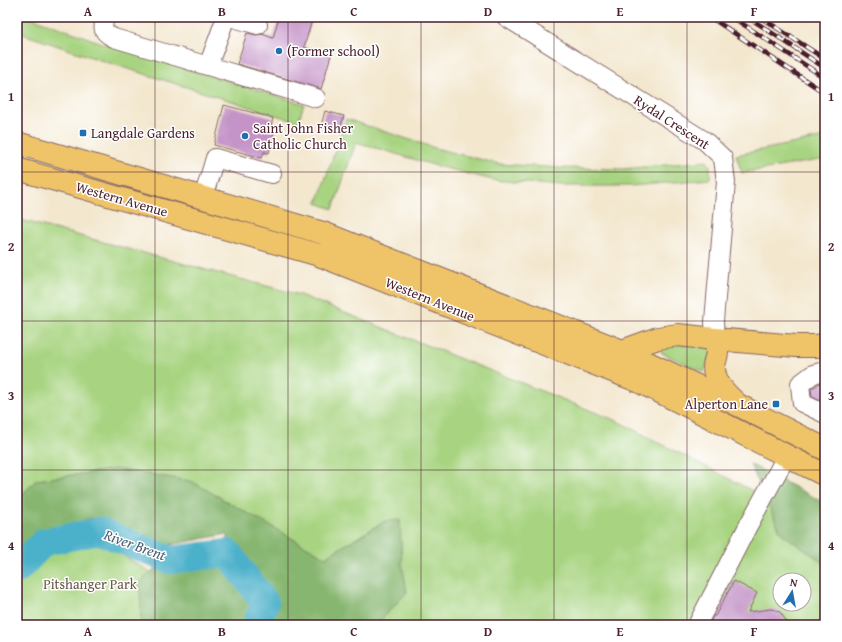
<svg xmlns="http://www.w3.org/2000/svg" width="842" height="642" font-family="'Gentium Book Plus',serif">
	<rect width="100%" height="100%" fill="#fff"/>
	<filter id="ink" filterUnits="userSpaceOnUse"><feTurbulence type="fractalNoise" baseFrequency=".025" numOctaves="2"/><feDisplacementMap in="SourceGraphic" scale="8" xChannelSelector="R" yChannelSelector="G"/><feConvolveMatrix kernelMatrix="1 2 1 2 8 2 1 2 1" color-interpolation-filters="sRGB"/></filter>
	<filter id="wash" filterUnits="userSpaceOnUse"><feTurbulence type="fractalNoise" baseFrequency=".012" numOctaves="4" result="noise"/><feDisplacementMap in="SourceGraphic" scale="16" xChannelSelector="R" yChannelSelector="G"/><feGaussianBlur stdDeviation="0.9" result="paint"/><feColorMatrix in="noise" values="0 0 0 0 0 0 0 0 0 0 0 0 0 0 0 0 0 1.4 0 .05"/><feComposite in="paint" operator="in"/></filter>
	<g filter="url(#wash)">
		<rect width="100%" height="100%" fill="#f3e7ce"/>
		<!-- green -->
		<path fill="#a8d481" stroke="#797a56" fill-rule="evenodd" d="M17,17H30L108,45L304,104L298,122L103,61L17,32Z
			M346,119L435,148L499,164L562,168L623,169L707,161L710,166V179L631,186H561L493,180L433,165L356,142L333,209L317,203Z
			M825,137V159L742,173L736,155Z
			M17,219L300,295L617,421L825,528V625H279L242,520L120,500L17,524ZM780,580H804V604H780Z
			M667,343L713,348L704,372L662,353L660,347Z
			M98,540L155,575L198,625H17V582L50,551Z"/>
		<!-- forest -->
		<path fill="#86b66f" stroke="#686a4d" d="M750,464L825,503V564L781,533Z
			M116,469L191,481L325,557L385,521L400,520L402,564L407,592L376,625H141L140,582L172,553L225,544L231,549L227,534L121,554L92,518L44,533L17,564V500L36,480Z"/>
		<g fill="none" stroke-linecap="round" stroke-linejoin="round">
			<!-- river -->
			<path stroke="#4bb0ca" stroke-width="28" d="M17,570L44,542L100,531L170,560L228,553L265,603L256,625"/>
		</g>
		<g id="blocks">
			<!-- building -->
			<path fill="#c494c8" d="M279,17H313L304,47L331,55L321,89L237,64L247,33L256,35L262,34L273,38Z
				M224,105L273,118L271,127L275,128L269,153L264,152L262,158L214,145Z
				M325,111L344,116L339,132L321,126Z
				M825,382V402L812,396L811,389L818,384Z
				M734,581L757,593L748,612L771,609L776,610L780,612L789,625H709L713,616H715Z"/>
		</g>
	</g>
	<g filter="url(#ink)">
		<use href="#blocks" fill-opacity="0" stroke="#856564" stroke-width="1"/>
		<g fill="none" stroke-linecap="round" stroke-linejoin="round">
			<!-- minor casing -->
			<g stroke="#856564" stroke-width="20">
				<path id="minor" d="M105,17C102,29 102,32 114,38L208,66L226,17
					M230,17L258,25
					M506,17L705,141L723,158L726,182L714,321L715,339
					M208,66L316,98
					M203,198L215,158L272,174
					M825,371L813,374L800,384L802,403L825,414
					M697,625L749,524L787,455"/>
			</g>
			<!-- major casing -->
			<g stroke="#856564" stroke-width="24">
				<path id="major" d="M715,339C715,343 717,348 717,352C717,357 714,362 714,367C714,384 727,395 738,405
					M622,351L658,338L678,335L715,339L796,346H815L825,345"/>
			</g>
			<!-- highway casing -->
			<g stroke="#856564" stroke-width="24">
				<path id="highway" d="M17,143L323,233L622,351L738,405L825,449
					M17,169L319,255L638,381L825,475"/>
			</g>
			<!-- minor -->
			<use href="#minor" stroke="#fff" stroke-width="18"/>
			<!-- major -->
			<use href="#major" stroke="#efc469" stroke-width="22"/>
			<!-- highway -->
			<use href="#highway" stroke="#efc469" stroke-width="22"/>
			<!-- rail casing -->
			<g stroke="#4a1f2b" stroke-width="4.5">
				<path id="rail" d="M710,17L825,93
					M732,17L825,78
					M748,17L825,68
					M760,17L825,59"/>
			</g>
			<!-- rail -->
			<use href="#rail" stroke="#fff" stroke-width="3" stroke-dasharray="9" stroke-linecap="butt"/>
		</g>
	</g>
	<!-- grid -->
	<path fill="none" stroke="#4a1f2b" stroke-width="1" stroke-opacity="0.55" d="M155,17V625M288,17V625M421,17V625M554,17V625M687,17V625M17,172H825M17,321H825M17,470H825"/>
	<!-- markers -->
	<g fill="#1f6fb2" stroke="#fff" stroke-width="1.5">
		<circle cx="279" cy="51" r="4"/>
		<rect x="79" y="129" width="8" height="8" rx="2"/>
		<circle cx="245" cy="136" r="4"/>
		<rect x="772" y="400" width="8" height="8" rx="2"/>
	</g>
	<g text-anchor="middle" stroke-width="3" stroke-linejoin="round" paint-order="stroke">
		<!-- poi labels -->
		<g font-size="14" fill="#4a1f2b" stroke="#fff" text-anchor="start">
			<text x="287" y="56">(Former school)</text>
			<text x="253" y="133">Saint John Fisher<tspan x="253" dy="16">Catholic Church</tspan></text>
			<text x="91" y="138">Langdale Gardens</text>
			<text x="768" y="409" text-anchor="end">Alperton Lane</text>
		</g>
		<!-- street labels -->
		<g font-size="14" fill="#4a1f2b" stroke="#fff">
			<text transform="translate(672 122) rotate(33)" y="5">Rydal Crescent</text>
			<text transform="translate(122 199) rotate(16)" y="5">Western Avenue</text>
			<text transform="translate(430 299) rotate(22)" y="5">Western Avenue</text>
		</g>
		<!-- park labels -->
		<g font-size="14" fill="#665545" stroke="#fff">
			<text x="90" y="589">Pitshanger Park</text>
		</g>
		<!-- water labels -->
		<g font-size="15" font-style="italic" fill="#4a6073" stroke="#fff">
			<text transform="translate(135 545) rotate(20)" y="5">River Brent</text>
		</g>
	</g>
	<!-- margin -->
	<rect width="842" height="642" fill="none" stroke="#fff" stroke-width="44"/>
	<!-- north arrow -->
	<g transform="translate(792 592) rotate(11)"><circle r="19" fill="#ffffff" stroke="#b7a5aa"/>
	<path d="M0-3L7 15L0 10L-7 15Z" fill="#1f6fb2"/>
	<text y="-6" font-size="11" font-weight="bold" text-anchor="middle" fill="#4a1f2b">N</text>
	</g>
	<rect x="22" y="22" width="798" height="598" fill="none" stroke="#4a1f2b" stroke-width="1.5"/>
	<g font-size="13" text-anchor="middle" font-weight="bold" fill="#4a1f2b">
		<text x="88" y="16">A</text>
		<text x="222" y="16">B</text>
		<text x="354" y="16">C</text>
		<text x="488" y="16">D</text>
		<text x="620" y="16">E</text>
		<text x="754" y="16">F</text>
		<text x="11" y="101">1</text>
		<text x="831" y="101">1</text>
		<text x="11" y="251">2</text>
		<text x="831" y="251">2</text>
		<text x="11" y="400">3</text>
		<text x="831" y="400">3</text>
		<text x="11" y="550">4</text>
		<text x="831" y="550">4</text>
		<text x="88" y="636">A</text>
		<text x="222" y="636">B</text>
		<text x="354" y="636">C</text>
		<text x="488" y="636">D</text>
		<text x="620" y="636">E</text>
		<text x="754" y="636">F</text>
	</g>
</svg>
